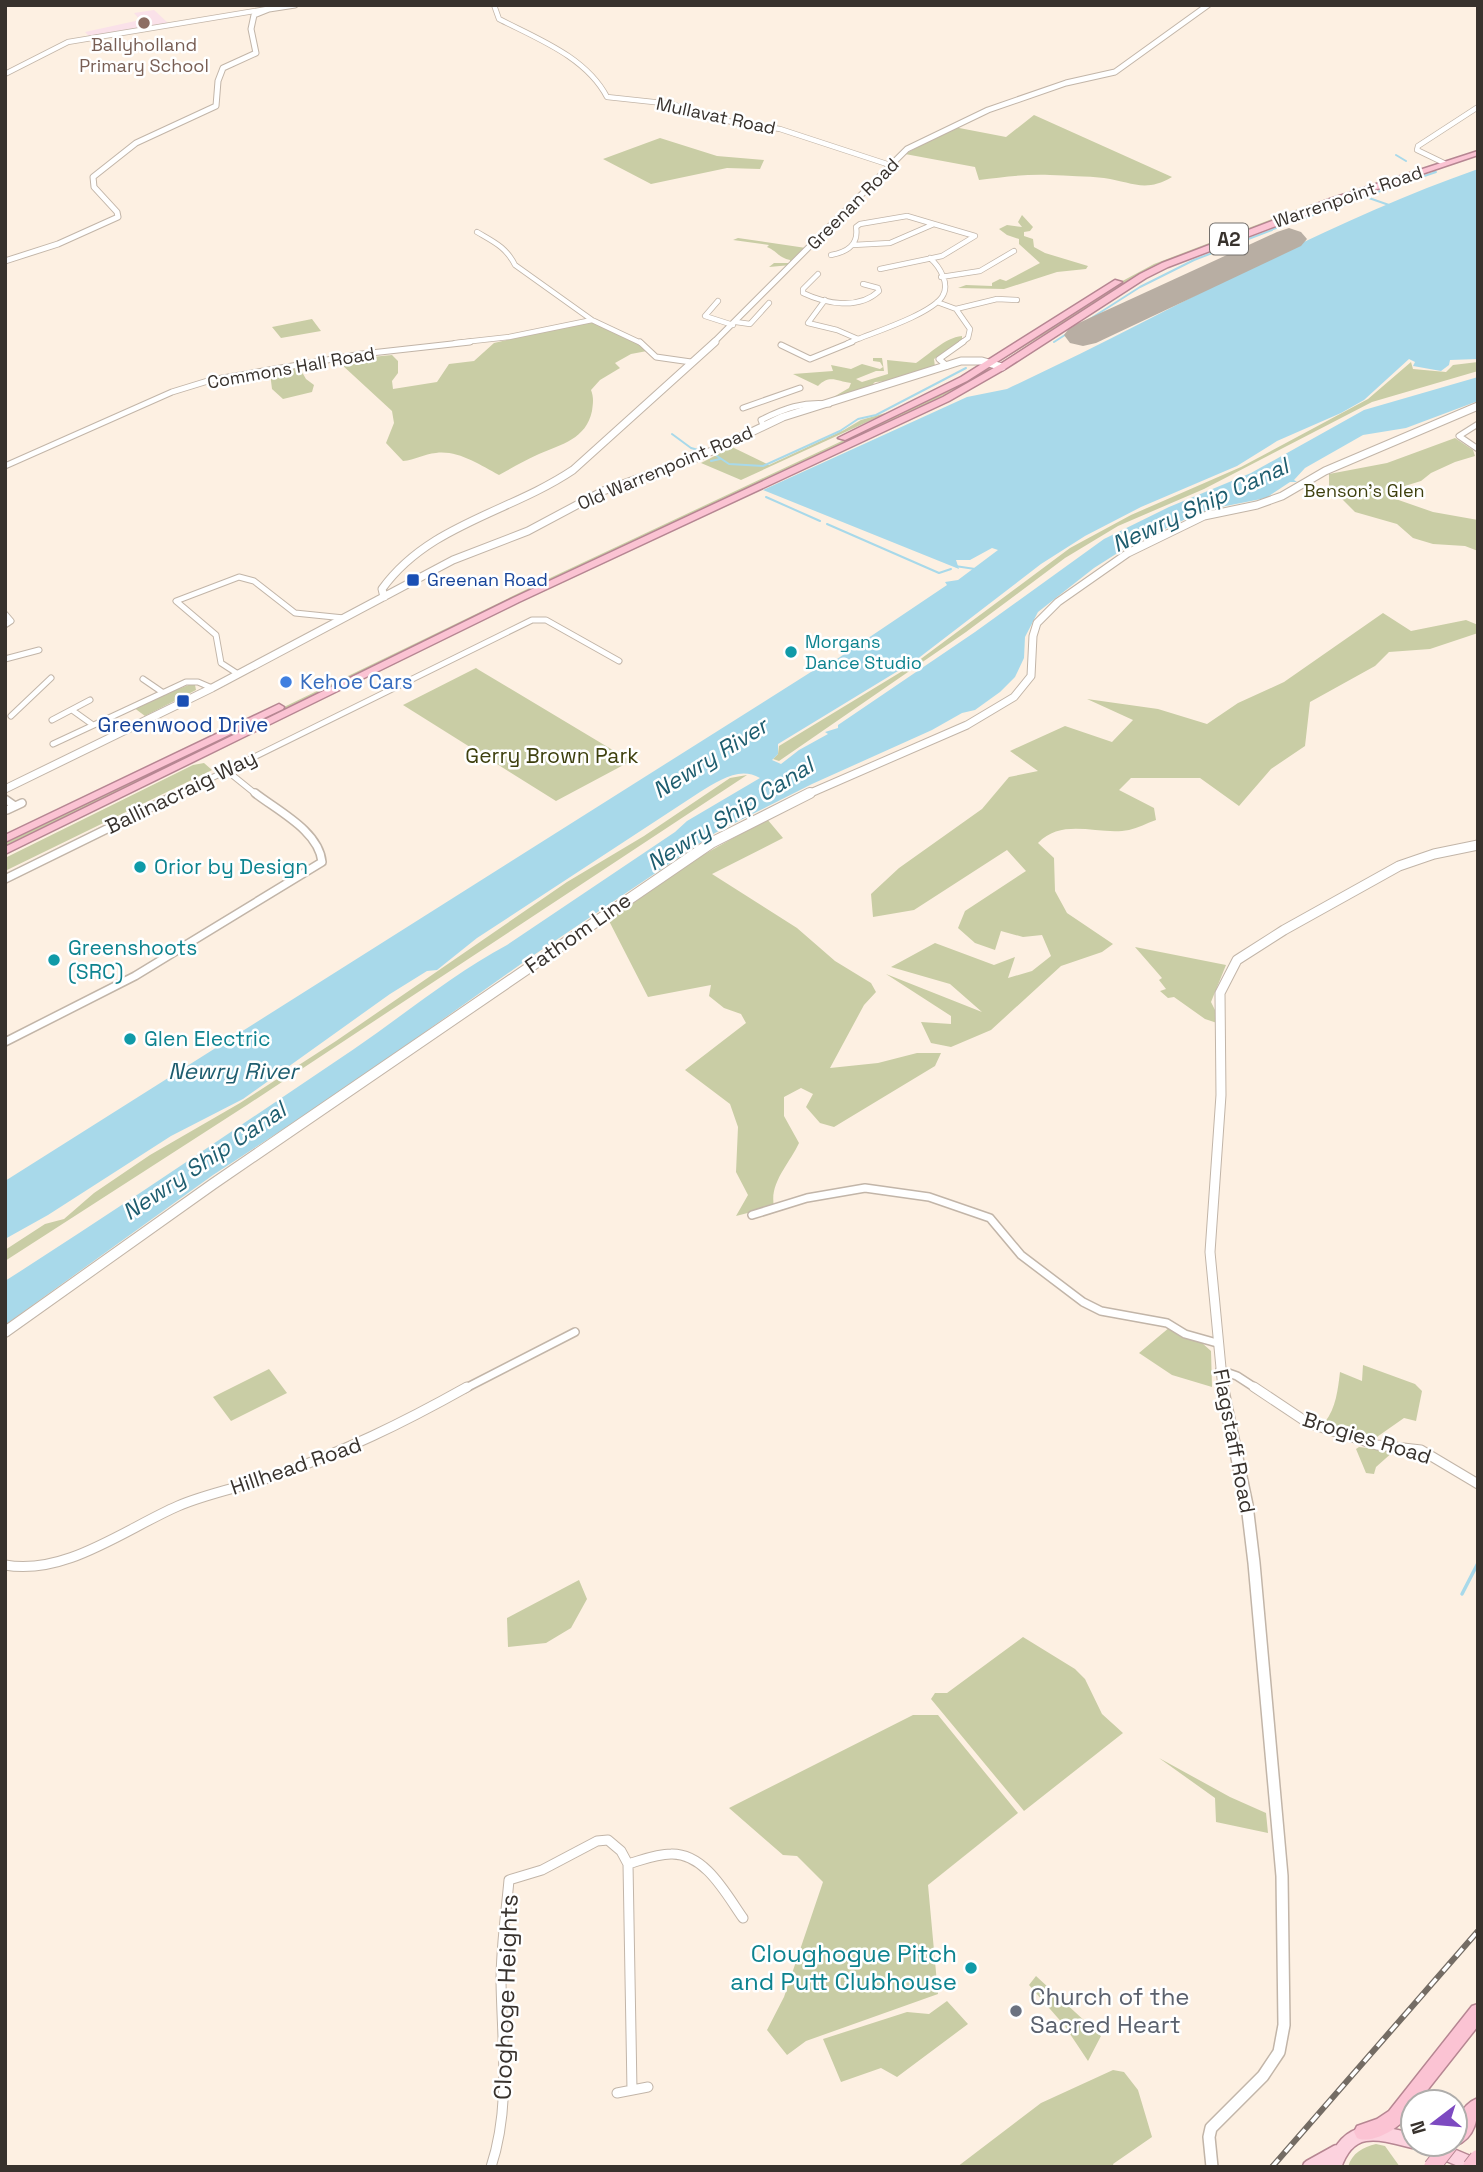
<svg xmlns="http://www.w3.org/2000/svg" width="1483" height="2172" font-family="'Space Grotesk',sans-serif">
	<rect width="100%" height="100%" fill="#fdf0e2"/>
	<!-- education -->
	<path fill="#fae1e9" d="M154,10L168,23L90,37L85,32L140,20L134,13Z"/>
	<!-- green -->
	<path fill="#c9cda5" d="M1034,115L1172,177C1145,193 1132,182 1104,178C1086,176 1068,176 1050,175C1025,174 1003,177 979,180L975,167L905,154L954,127L1006,137Z
		M660,138L717,156L764,160L760,169L727,168L651,184L603,159Z
		M1311,204L1314,206L1155,267L997,363L1115,285L1154,264Z
		M1022,215L1033,227L1030,231L1024,232V236L1033,239L1034,247L1045,253L1088,266L1086,269L1057,272L1004,289L958,288L966,285L992,286V283L1000,279L1006,281L1040,263L1019,244V239L1007,235L999,229L1007,225L1022,227L1018,222Z
		M738,238L806,248L791,265L769,267L774,263H790V260C779,258 777,251 767,247L769,245L733,240Z
		M312,319L321,331L281,338L272,327Z
		M592,320L639,341L647,351L631,354L615,363L620,368L600,380L591,390C594,398 593,403 592,411C586,439 562,444 539,454C525,460 512,468 499,475C480,465 458,450 436,453C424,454 415,460 403,461L386,443L394,423L392,411L341,364V360L392,355L398,361V373L392,381L393,389L437,382L449,364L474,361L494,343Z
		M962,336V340L934,359L935,367L890,381L875,382L873,384L877,386L830,399L849,388L851,383C837,381 829,374 818,386L793,374L833,371L831,365L851,369L862,364L880,369L883,367L880,362L873,361V358H882L884,371H876L856,379L862,382L888,374L887,360L916,363C930,354 944,338 962,336Z
		M1411,362L1413,369L1446,372L1453,365L1478,362V371L1372,402L1204,489L1118,526L1065,558L966,632L779,761L773,759L778,754L779,746L914,664L1070,548L1131,515L1241,467L1368,399Z
		M299,367L306,379L314,385L312,392L283,399L272,389L270,373Z
		M988,368L993,369L889,424L577,569L5,847V842L550,578L910,409Z
		M889,412L741,480L701,463L732,447L769,465L844,430L861,420Z
		M1455,438L1473,450L1475,456L1455,462L1431,473L1421,481L1395,489L1387,496L1433,512L1478,520V551L1465,546L1433,544L1413,538L1397,524L1355,512L1329,486V474L1387,463Z
		M1383,613L1411,631L1466,620L1478,625V633L1430,649L1389,652L1375,666L1310,702L1305,746L1271,769L1239,806L1200,778H1131L1119,790L1154,808L1156,820C1147,823 1138,828 1129,830C1099,836 1063,817 1038,843L1054,858L1055,891L1067,913L1113,944L1102,952L1061,966L991,1030L951,1047L931,1043L921,1022L951,1024V1016L886,974L982,1012L950,984L891,967L935,943L994,965L1015,957L1008,978L1032,971L1051,956L1042,935L1023,937L1001,931L995,950L975,943L958,928L965,911L1026,871L1007,850L914,910L873,917L871,894L899,868L982,809L1009,777L1038,771L1010,751L1065,726L1112,742L1133,720L1087,699L1158,709L1207,724L1238,703L1284,682Z
		M476,668L479,670L631,761L556,801L403,705Z
		M191,684L195,685L196,690L145,716L133,707Z
		M204,763L212,770L5,871V858L193,765Z
		M747,775L247,1105L5,1261V1250L45,1224L64,1219L94,1193L150,1155L240,1103L336,1041L567,882L644,836L730,778Z
		M767,819L783,838L712,874L797,928L835,961L871,983L876,992L864,1005L830,1068L878,1063L917,1053H941L935,1066L834,1127L820,1123L806,1107L813,1094L801,1088L784,1097V1116L799,1143C790,1163 769,1183 774,1206L736,1216L748,1195L736,1172L738,1127L730,1104L685,1070L746,1023L741,1014L724,1008L709,996L711,985L648,997L607,917L678,869Z
		M1135,947L1226,965L1211,1002L1217,1014V1023L1205,1019L1174,997L1168,998L1160,991L1166,989L1159,980L1162,978Z
		M1170,1327L1201,1342L1211,1351L1212,1387L1172,1375L1139,1353Z
		M1363,1365L1415,1384L1422,1391L1416,1421L1404,1418L1374,1439L1325,1422C1336,1408 1338,1389 1340,1372L1362,1381Z
		M269,1369L287,1393L231,1421L213,1397Z
		M1359,1447L1394,1451L1376,1467L1374,1474L1366,1473L1356,1449Z
		M579,1580L587,1599L571,1628L546,1643L508,1647L507,1618Z
		M1023,1637L1075,1669L1085,1679L1102,1714L1123,1733L1024,1811L931,1699L935,1693H947Z
		M913,1715H938L1018,1813L928,1885L938,1994L806,2041L787,2055L767,2030L784,1997L823,1882L797,1856L783,1855L729,1808Z
		M1159,1758L1230,1797L1266,1813L1268,1833L1216,1822L1215,1798Z
		M1036,1976L1101,2036L1088,2061L1064,2025L1029,1985Z
		M947,2001L968,2024L897,2077L881,2068L841,2082L823,2039L907,2012L929,2014Z
		M1113,2070L1124,2072L1138,2090L1152,2137L1113,2164L1114,2167H957L1041,2103Z
		M1376,2144L1385,2146L1400,2167H1348C1352,2153 1363,2147 1376,2144Z"/>
	<!-- water -->
	<path fill="#a8d9ea" d="M1478,169V359L1450,360L1449,365L1441,371L1413,366L1415,362L1409,359L1364,400L1341,413L1277,441L1237,466L1141,507L1085,536L1041,564L916,660L778,744V754L772,760L781,764L799,750L828,734L825,732L838,728V725L975,632L1104,539L1169,507L1251,473L1364,410L1478,377V401L1406,428L1363,435L1305,468L1294,480L1297,482H1290L1266,498L1216,508L1188,518L1127,547L1094,568L1038,612L1025,637L1024,658L1015,677L1000,692L975,710L962,713L932,730L812,784L715,833L528,959L343,1090L213,1175L5,1325V1281C123,1206 238,1127 354,1049C405,1014 453,974 507,945L675,832L687,821L760,778C739,766 719,781 700,792L477,938L437,970L427,971L390,994L243,1099L171,1136L48,1215L5,1239V1181L822,665L837,659L947,585L945,582L958,580L998,550L992,548L970,560H956L959,569L763,490L967,397L1007,389C1164,316 1315,226 1478,169Z"/>
	<g fill="none" stroke-linecap="round" stroke-linejoin="round">
		<!-- stream-far1 -->
		<path stroke="#a8d9ea" stroke-width="2" d="M1396,155L1406,161
			M1366,196L1436,172L1433,170
			M1273,229L1366,197L1389,205
			M1054,342L1140,287L1194,260L1272,230
			M672,434L691,448L702,451
			M717,456L729,464L763,466L840,431L858,419L876,415L966,368
			M711,461L720,459
			M766,497L820,521
			M827,524L939,573L951,569
			M955,566L975,569"/>
		<!-- stream -->
		<path stroke="#a8d9ea" stroke-width="3.5" d="M1462,1594L1478,1563"/>
		<!-- runway -->
		<path fill="#b8aea3" fill-rule="evenodd" d="M1289,228L1301,232L1307,239L1301,246L1096,343L1083,346L1070,343L1064,335L1070,327L1277,232Z"/>
		<!-- minor-far3 casing -->
		<g stroke="#c2b5a8" stroke-width="6">
			<path id="minor-far3" d="M494,5L499,19C538,39 586,57 607,97L672,104L720,120L780,129L890,165
				M5,74L68,42L267,9
				M1444,163L1417,150L1418,146L1478,107
				M477,232C494,242 506,247 515,265L592,320L641,343
				M853,245L890,243L934,224L975,236L942,256L880,269
				M831,255C847,252 859,245 856,227L860,224L907,216L934,224
				M818,274L803,289V293C826,304 859,310 879,291L878,288L863,284
				M941,277L980,271L1014,251
				M825,300L808,323L837,330L858,339L848,343
				M718,301L705,316L733,325
				M937,302L956,309L970,329L968,338L961,343
				M956,309L997,299L1017,300
				M736,322L750,324L769,303
				M858,339C878,331 930,314 942,297C951,284 939,266 930,258
				M455,343L509,337L592,320"/>
		</g>
		<!-- minor-far2 casing -->
		<g stroke="#c2b5a8" stroke-width="7">
			<path id="minor-far2" d="M640,342L656,357L691,362
				M781,345L810,359L852,342
				M947,366L939,359L963,342
				M743,408L800,388
				M1478,424L1459,436L1478,449
				M763,425L761,420C783,409 804,401 829,404
				M5,466L172,392L211,380L362,354L470,342
				M5,614L11,621L5,625
				M5,659L39,650
				M238,674L221,663L216,635L176,601L239,577L254,581L295,613L344,618
				M143,679L162,692
				M72,710L93,725
				M11,716L51,678
				M52,720L90,700
				M53,744L186,682H198L212,688
				M226,770L257,795
				M177,795L532,620H546L619,661"/>
		</g>
		<!-- minor-far1 casing -->
		<g stroke="#c2b5a8" stroke-width="10">
			<path id="minor-far1" d="M5,799L15,806
				M7,810L22,803
				M5,879L180,793
				M5,1042L135,976L322,862C319,831 278,811 255,793
				M752,1215L807,1198L865,1188L929,1197L990,1218L1021,1255L1083,1302L1101,1311L1167,1323L1185,1334L1217,1343
				M1220,1370L1237,1376L1257,1389
				M464,1389L575,1332"/>
		</g>
		<!-- minor casing -->
		<g stroke="#c2b5a8" stroke-width="11">
			<path id="minor" d="M1254,1387L1308,1423L1377,1445L1421,1450L1478,1484
				M5,1565C65,1576 125,1529 178,1506C208,1493 243,1487 274,1476C345,1451 401,1424 467,1387
				M628,1864C642,1860 656,1854 671,1854C705,1853 726,1894 743,1918
				M617,2093L648,2087
				M491,2167C511,2107 502,2044 501,1981C501,1947 506,1914 509,1880L542,1870L597,1841L608,1840L621,1851L628,1864L632,2090"/>
		</g>
		<!-- tertiary-far3 casing -->
		<g stroke="#c2b5a8" stroke-width="7">
			<path id="tertiary-far3" d="M5,261L58,244L118,217L117,212L94,187L93,177L136,143L216,106L218,81L223,68L256,53L251,29L254,15L269,9L295,5
				M713,343L907,149L988,110L1066,83L1115,72L1208,5"/>
		</g>
		<!-- tertiary-far2 casing -->
		<g stroke="#c2b5a8" stroke-width="9">
			<path id="tertiary-far2" d="M384,597L382,589C429,524 509,513 573,470L715,342
				M5,789L212,688L453,560L528,531L603,491L699,457L783,417L961,361H982L1002,367"/>
		</g>
		<!-- tertiary-far1 casing -->
		<g stroke="#c2b5a8" stroke-width="11">
			<path id="tertiary-far1" d="M1223,1389L1210,1252L1221,1095L1220,993L1237,960L1284,930L1399,866L1434,854L1478,845"/>
		</g>
		<!-- tertiary casing -->
		<g stroke="#c2b5a8" stroke-width="14">
			<path id="tertiary" d="M1212,2167L1209,2137L1211,2128L1263,2076L1279,2052L1284,2025L1282,1876L1254,1563L1247,1505L1222,1387"/>
		</g>
		<!-- secondary-far1 casing -->
		<g stroke="#c2b5a8" stroke-width="9">
			<path id="secondary-far1" d="M806,795L967,725L1014,697L1031,676L1033,636L1037,623L1058,602L1128,553L1204,516L1257,505L1282,496L1325,471L1478,406"/>
		</g>
		<!-- secondary casing -->
		<g stroke="#c2b5a8" stroke-width="12">
			<path id="secondary" d="M5,1332L213,1184L711,843L810,793"/>
		</g>
		<!-- primary casing -->
		<g stroke="#b68692" stroke-width="17">
			<path id="primary" d="M1424,2144L1476,2166
				M1310,2167L1337,2152
				M1334,2167C1348,2124 1376,2131 1413,2141"/>
		</g>
		<!-- trunk casing -->
		<g stroke="#b68692" stroke-width="3">
			<path id="trunk" d="M1478,151V155L1336,203L1168,267L1146,278L1005,369L949,401L519,602L5,854V847L513,598L943,397L999,365L1140,274L1162,263L1330,199Z
				M1115,280L1122,282L967,381L845,440L838,438L961,377Z
				M279,704L284,707L283,709L5,842V835Z
				M1478,2004V2026L1418,2102H1413C1413,2122 1374,2146 1357,2138L1354,2132L1357,2126L1377,2119L1389,2111L1472,2006Z
				M1478,2098C1478,2118 1476,2138 1455,2146L1450,2144H1455C1455,2126 1458,2106 1478,2098Z"/>
		</g>
		<!-- minor-far3 -->
		<use href="#minor-far3" stroke="#fff" stroke-width="4.5"/>
		<!-- minor-far2 -->
		<use href="#minor-far2" stroke="#fff" stroke-width="5"/>
		<!-- minor-far1 -->
		<use href="#minor-far1" stroke="#fff" stroke-width="7"/>
		<!-- minor -->
		<use href="#minor" stroke="#fff" stroke-width="9"/>
		<!-- tertiary-far3 -->
		<use href="#tertiary-far3" stroke="#fff" stroke-width="5"/>
		<!-- tertiary-far2 -->
		<use href="#tertiary-far2" stroke="#fff" stroke-width="7"/>
		<!-- tertiary-far1 -->
		<use href="#tertiary-far1" stroke="#fff" stroke-width="9"/>
		<!-- tertiary -->
		<use href="#tertiary" stroke="#fff" stroke-width="11"/>
		<!-- secondary-far1 -->
		<use href="#secondary-far1" stroke="#fff" stroke-width="7"/>
		<!-- secondary -->
		<use href="#secondary" stroke="#fff" stroke-width="10"/>
		<!-- primary -->
		<use href="#primary" stroke="#fcd2de" stroke-width="14"/>
		<!-- trunk -->
		<use href="#trunk" fill="#fbc3d3" fill-rule="evenodd"/>
		<!-- rail casing -->
		<g stroke="#746c64" stroke-width="6">
			<path id="rail" d="M1272,2167L1478,1931"/>
		</g>
		<!-- rail -->
		<use href="#rail" stroke="#fff" stroke-width="3.5" stroke-dasharray="10" stroke-linecap="butt"/>
		<!-- trunk-bridge casing -->
		<g stroke="#b68692" stroke-width="18" stroke-linecap="butt">
			<path id="trunk-bridge" d="M1432,2167L1450,2144
				M1471,2167L1478,2158"/>
		</g>
		<!-- trunk-bridge -->
		<use href="#trunk-bridge" stroke="#fbc3d3" stroke-width="16"/>
	</g>
	<!-- markers -->
	<circle fill="#8d6e63" stroke="#fff" stroke-width="2.5" cx="144" cy="23" r="7"/>
	<g fill="#1a4fb4" stroke="#fff" stroke-width="2.5">
		<rect x="406" y="573" width="14" height="14" rx="3.5"/>
		<rect x="176" y="694" width="14" height="14" rx="3.5"/>
	</g>
	<g fill="#0f9aa8" stroke="#fff" stroke-width="2.5">
		<circle cx="791" cy="652" r="7"/>
		<circle cx="140" cy="867" r="7"/>
		<circle cx="54" cy="960" r="7"/>
		<circle cx="130" cy="1039" r="7"/>
		<circle cx="971" cy="1968" r="7"/>
	</g>
	<circle fill="#3f7fe0" stroke="#fff" stroke-width="2.5" cx="286" cy="682" r="7"/>
	<circle fill="#6b7280" stroke="#fff" stroke-width="2.5" cx="1016" cy="2011" r="7"/>
	<g text-anchor="middle" stroke-width="5" stroke-linejoin="round" paint-order="stroke">
		<!-- far-education labels -->
		<g font-size="18" fill="#785e54" stroke="#fff">
			<text x="144" y="51">Ballyholland<tspan x="144" dy="21">Primary School</tspan></text>
		</g>
		<!-- far-street labels -->
		<g font-size="18" fill="#38322d" stroke="#fff">
			<text transform="translate(716 116) rotate(12)" y="6">Mullavat Road</text>
			<text transform="translate(1348 197) rotate(-19)" y="6">Warrenpoint Road</text>
			<text transform="translate(853 204) rotate(-45)" y="6">Greenan Road</text>
			<text transform="translate(291 368) rotate(-10)" y="6">Commons Hall Road</text>
			<text transform="translate(665 468) rotate(-23)" y="6">Old Warrenpoint Road</text>
		</g>
		<!-- far-park labels -->
		<g font-size="18" fill="#3e400e" stroke="#fff">
			<text x="1364" y="497">Benson's Glen</text>
		</g>
		<!-- far-transit labels -->
		<g font-size="18" fill="#164399" stroke="#fff" text-anchor="start">
			<text x="427" y="586">Greenan Road</text>
		</g>
		<!-- far-culture labels -->
		<g font-size="18" fill="#0d838f" stroke="#fff" text-anchor="start">
			<text x="805" y="648">Morgans<tspan x="805" dy="21">Dance Studio</tspan></text>
		</g>
		<!-- shield labels -->
		<rect fill="#fff" stroke="#74706c" stroke-width="2" x="1210" y="223.5" width="38" height="31" rx="5"/>
		<g font-size="19" font-weight="bold" fill="#38322d">
			<text x="1229" y="246">A2</text>
		</g>
		<!-- shop labels -->
		<g font-size="21" fill="#366cbe" stroke="#fff" text-anchor="start">
			<text x="300" y="689">Kehoe Cars</text>
		</g>
		<!-- transit labels -->
		<g font-size="21" fill="#164399" stroke="#fff">
			<text x="183" y="732">Greenwood Drive</text>
		</g>
		<!-- park labels -->
		<g font-size="21" fill="#3e400e" stroke="#fff">
			<text x="552" y="763">Gerry Brown Park</text>
		</g>
		<!-- street labels -->
		<g font-size="21" fill="#38322d" stroke="#fff">
			<text transform="translate(181 792) rotate(-26)" y="7">Ballinacraig Way</text>
			<text transform="translate(578 933) rotate(-35)" y="7">Fathom Line</text>
			<text transform="translate(1367 1438) rotate(17)" y="7">Brogies Road</text>
			<text transform="translate(1234 1441) rotate(79)" y="7">Flagstaff Road</text>
			<text transform="translate(296 1466) rotate(-19)" y="7">Hillhead Road</text>
		</g>
		<!-- culture labels -->
		<g font-size="21" fill="#0d838f" stroke="#fff" text-anchor="start">
			<text x="154" y="874">Orior by Design</text>
			<text x="68" y="955">Greenshoots<tspan x="68" dy="24">(SRC)</tspan></text>
			<text x="144" y="1046">Glen Electric</text>
		</g>
		<!-- water labels -->
		<g font-size="23" font-style="italic" fill="#1e5d6f" stroke="#fff">
			<text transform="translate(1200 505) rotate(-25)" y="8">Newry Ship Canal</text>
			<text transform="translate(710 758) rotate(-32)" y="8">Newry River</text>
			<text transform="translate(730 814) rotate(-32)" y="8">Newry Ship Canal</text>
			<text x="233" y="1079">Newry River</text>
			<text transform="translate(204 1161) rotate(-34)" y="8">Newry Ship Canal</text>
		</g>
		<!-- near-culture labels -->
		<g font-size="24" fill="#0d838f" stroke="#fff" text-anchor="end">
			<text x="957" y="1962">Cloughogue Pitch<tspan x="957" dy="28">and Putt Clubhouse</tspan></text>
		</g>
		<!-- near-street labels -->
		<g font-size="24" fill="#38322d" stroke="#fff">
			<text transform="translate(506 1997) rotate(-88)" y="8">Cloghoge Heights</text>
		</g>
		<!-- near-worship labels -->
		<g font-size="24" fill="#5b616d" stroke="#fff" text-anchor="start">
			<text x="1030" y="2005">Church of the<tspan x="1030" dy="28">Sacred Heart</tspan></text>
		</g>
	</g>
	<!-- border -->
	<rect width="1483" height="2172" fill="none" stroke="#38322d" stroke-width="14"/>
	<!-- north arrow -->
	<g transform="translate(1434 2123) rotate(254)"><circle r="33" fill="#ffffff" stroke="#afadab" stroke-width="2"/>
	<path d="M0-5L12 26L0 18L-12 26Z" fill="#7d4ac1"/>
	<text y="-10" font-size="19" font-weight="bold" text-anchor="middle" fill="#38322d">N</text>
	</g>
</svg>
